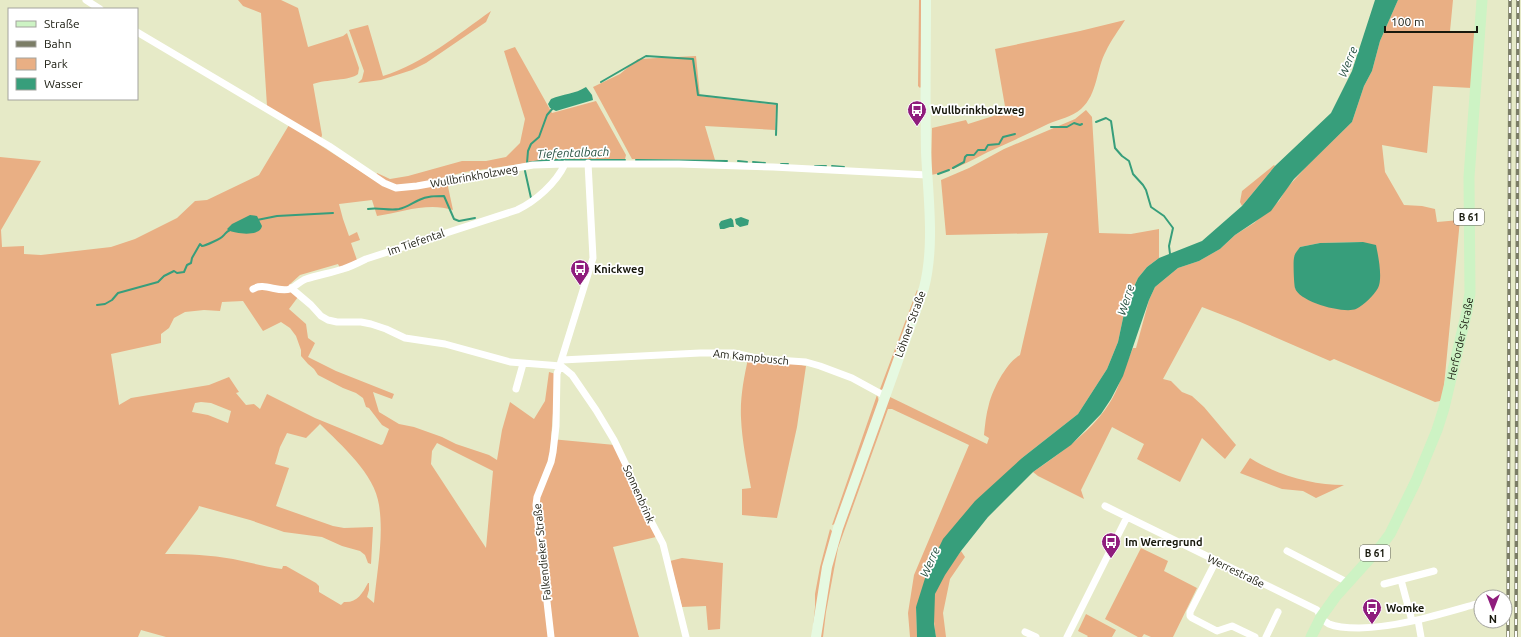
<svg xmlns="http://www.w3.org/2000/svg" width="1521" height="637" font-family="Ubuntu,sans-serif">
	<rect width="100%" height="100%" fill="#e6eac7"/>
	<!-- green -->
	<path fill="#e9af84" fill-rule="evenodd" d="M238,0H281L298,8L308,47L343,36L347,33L359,68L358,74C350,81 326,79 313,84L322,135L321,139L267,106L261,13L243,6Z
		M919,0H923L921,87L920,88L918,86Z
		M1398,0H1453L1450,31L1476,33L1472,88L1433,86L1427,153L1382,145L1385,172L1404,205L1422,206L1435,209L1437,222L1460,220L1443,396L1440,401L1435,402L1334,359L1330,361L1238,321L1202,307L1163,379L1171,381L1182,392L1192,396L1204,407L1236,445L1225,459L1202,438L1180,482L1137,459L1144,444L1112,427L1081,490L1084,499L1038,476L1033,472C1062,452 1094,430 1112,399C1121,383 1125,365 1133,348H1136L1149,300L1155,287L1178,268L1199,261L1220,249L1235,235L1254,223L1279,201L1286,189L1306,167L1352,122L1364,86L1372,71L1380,41ZM1363,242L1295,289L1294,257L1300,247L1320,243Z
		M491,11L486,22L426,63L412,70L381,80L358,83L362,79L364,71L349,30L368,25L383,76C424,63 457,35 491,11Z
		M1125,20C1119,30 1111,40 1106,51C1096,69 1098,94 1081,109C1072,117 1059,119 1048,124C1028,134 1008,143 988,152C970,161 951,172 931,175L932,128L966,120L968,124L1006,112L995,49L1080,31Z
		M515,47L552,113L596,101L626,155L625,159L549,160L465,172L422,183L395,186L376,176L377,173L390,179L408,176L462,161H486L506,157L520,143L525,119L504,51Z
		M696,56L700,96L776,105L775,130L705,126L715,160L632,159L593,87L620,74L638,59Z
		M1086,110L1092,117L1099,233L1131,234L1159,229V258L1147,267L1138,278L1126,304L1118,342L1107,369L1078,414L1022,458L916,607L917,637H910L908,613L914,575L969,445L892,409H888L838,548L826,612L823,637H820L833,556L888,396L987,444L989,438L984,435C985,425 986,414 989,404C993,389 1006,363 1020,355L1048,233L946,235L941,180L969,168L1004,149L1075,119Z
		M289,125L385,187L447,182L453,210C428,202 402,212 377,216L372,200L339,204L343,219L349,236L357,232L360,240L351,243L357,260L340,268L338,264L300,275L289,285L290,290L298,297L289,309L306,324L308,338L315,343L308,357L336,371L394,394L392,399L373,392L379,412L399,424L414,427L442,437L456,444L489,455L497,460L502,430L510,402L534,419L545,401L549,372L556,374L551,439L615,445L656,537L613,547L639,637H166L141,630L138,637H0V157L41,161L1,230L2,247L24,246V254L41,255L111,247L135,239L177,218L195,201L207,200L259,175ZM243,301L263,331L281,322L290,328L296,336L301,350V356L308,364L314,369L318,375L343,388L356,393L363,398L366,407L369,408L382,425L389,429L383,444L381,445L315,418L267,394L260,409L254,404L246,405L236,393L239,392L229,377L209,385L131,398L119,405L111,354L161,343V334L169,328L174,318L185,312L204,310L220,311L222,302ZM201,402L211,403L231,411L228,423L208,415L192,412L195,403ZM320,424C341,445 375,474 379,505C384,537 377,571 374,603L367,597L369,590V583H368C362,594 357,603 344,602L341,605L319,592V586L316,583L286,566H283L282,569C265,567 249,562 233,559C211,555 188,554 165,554L198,509L199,506L250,520L284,532L322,537L342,546L360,551L365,555L368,563L371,564L373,527L344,528L333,526L276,506L289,468L275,464L280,447L287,433L306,438ZM437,443L493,471L486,548L431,464L432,451Z
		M1274,165L1275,166L1242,206L1240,202L1242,191Z
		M917,290L919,292L884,388L881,390L880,389Z
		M748,359L793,363L806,366L797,427L777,518L742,515V489L751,488C747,465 742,441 741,418C740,398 744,377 748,359Z
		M877,395L879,401L835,524L832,525Z
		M1250,458C1277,475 1312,485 1344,485L1316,498L1303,491L1282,489L1240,473Z
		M830,529L833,532L812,637L815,607V594L820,567Z
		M1141,548L1168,561L1164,571L1197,588L1173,637H1151L1144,634L1142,637H1138L1105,619Z
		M961,551L965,557L950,579L943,613L946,637H936C934,626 932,604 935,594C940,578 952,564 961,551Z
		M682,558L723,563L720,629L708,630L706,606L682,607L670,561Z
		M1086,614L1116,630L1112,637H1087L1088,636L1078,631Z"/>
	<!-- water -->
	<path fill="#379e7b" d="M1375,0H1398L1380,41L1372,71L1364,86L1352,122L1294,179L1271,211L1235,235L1220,249L1199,261L1178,268L1155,287L1149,300L1123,376L1111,399L1101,414L1071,445L1033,472L988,517L961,551L945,575L935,594L934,624L936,637H917L916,607L927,572L943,539L975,501L1022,458L1078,414L1107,369L1118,342L1126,304L1138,278L1147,267L1159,258L1202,241L1242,206L1275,166L1331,113L1352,71Z
		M586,87L592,95L593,100L556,111L550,108L548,104L551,99C563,94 575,94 586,87Z
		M250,215L257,216L262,226C260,237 236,234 228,230L227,229L232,224Z
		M741,217L749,220L748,225L740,227L736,224L735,219Z
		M731,218L733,220L734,227H730L724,229H720L719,224L721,221Z
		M1363,242L1376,245C1378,255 1383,278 1378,288C1374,295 1364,305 1356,309C1344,314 1299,302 1295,288C1294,285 1293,262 1294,258C1294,254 1298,250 1300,247L1320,243Z"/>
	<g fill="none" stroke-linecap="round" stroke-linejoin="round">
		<!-- stream -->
		<path stroke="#379e7b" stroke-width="2" d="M601,82L646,56L693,59L698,95L777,104L776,135
			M553,108L547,115L539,137L531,144L528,151L527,163L547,160H625
			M1096,122L1106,118L1111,121L1115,148L1122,156L1129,161L1133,174L1143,185L1146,190L1151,207L1164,216L1173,228L1169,246L1170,254
			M1051,127H1067L1074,123L1080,125L1082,124
			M636,160L727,161
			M738,161L747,162
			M753,162L765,163
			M781,164H788
			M815,166H826
			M832,166L844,167
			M953,168L964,162L965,157L967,155H974L978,150H985L988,145L999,144L1003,137L1015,134
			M525,171L531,198
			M938,174L949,170
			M368,209C379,207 388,211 399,209C407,207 412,203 419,200C427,196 435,196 444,196L454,219L459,221L475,218
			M257,220L277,216L333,213
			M97,305L105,304L112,300L118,293L158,282L164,276L174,271L177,273L184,272L187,265L191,263L192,258L200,244L202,246C205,246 222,238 223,236C226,233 226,232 230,230"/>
		<!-- street -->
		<path stroke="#fff" stroke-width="7" d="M86,0L100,9
			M137,32L329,146L384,183L396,188L417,186L533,165L565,164H679L773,167L927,175
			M291,288L311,305L321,316L328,320L337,322H361L371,324L386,329L405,338L445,344L510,362L561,366
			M253,289C264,282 278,293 290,289C295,287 300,281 306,279C318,275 331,273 343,269C350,267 358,263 366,259L517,210C536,201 556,183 565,164
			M562,360L700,353H734L761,359L806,362L820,366L852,378L885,396
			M561,366L572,375L596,410L614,440L626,465L641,502L663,544L686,637
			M516,389L523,364
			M1105,506L1317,610C1320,616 1323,621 1329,624C1338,628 1349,628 1359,628C1399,627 1437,615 1476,604
			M1287,551L1347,582
			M1216,561L1190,612V616L1192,618L1217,631L1232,626L1255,637
			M1401,580L1412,621
			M1384,584L1434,571
			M1418,620L1421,637
			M1025,632L1036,637
			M551,637L536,505L537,497L551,462L553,452L556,426L557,374L593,258L588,163
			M1067,637L1127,517
			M1266,637L1278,612"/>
		<!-- secondary -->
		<path stroke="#e6f9e1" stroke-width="10" d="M816,637L827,567L838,528L924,288C935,245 928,196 926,152C925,101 926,51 926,0"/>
		<!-- primary -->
		<path stroke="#cdf3c4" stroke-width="11" id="s1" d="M1311,637L1321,617L1336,596L1381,546L1390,534L1416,481L1437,430L1444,408L1467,311L1470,293L1469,177L1482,0"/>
		<!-- rail casing -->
		<g stroke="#7b7d66" stroke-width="3.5">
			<path id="rail" d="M1508,637L1510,0
				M1516,637L1518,0"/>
		</g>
		<!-- rail -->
		<use href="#rail" stroke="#fff" stroke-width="2" stroke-dasharray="6" stroke-linecap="butt"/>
	</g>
	<!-- icons -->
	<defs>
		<g id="bus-pin" transform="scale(1)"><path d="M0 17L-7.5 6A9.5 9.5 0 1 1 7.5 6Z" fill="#8f1d7d" stroke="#fff"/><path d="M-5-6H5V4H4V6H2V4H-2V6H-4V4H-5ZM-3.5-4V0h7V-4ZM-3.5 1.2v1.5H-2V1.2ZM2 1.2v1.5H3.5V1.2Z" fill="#fff"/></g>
	</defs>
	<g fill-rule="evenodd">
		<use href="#bus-pin" x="917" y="110"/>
		<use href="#bus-pin" x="580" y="269"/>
		<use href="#bus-pin" x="1111" y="542"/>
		<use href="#bus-pin" x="1372" y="608"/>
	</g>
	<g text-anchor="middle" stroke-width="3.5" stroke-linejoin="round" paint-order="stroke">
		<!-- shield labels -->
		<g fill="#fff" stroke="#5d5e56" stroke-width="1">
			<rect x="1454" y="209" width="30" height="16" rx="3"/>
			<rect x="1360" y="545" width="30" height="16" rx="3"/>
		</g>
		<g font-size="10" font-weight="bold" fill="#18190d">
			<text x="1469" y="221">B 61</text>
			<text x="1375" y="557">B 61</text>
		</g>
		<!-- poi labels -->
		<g font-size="11" font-weight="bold" fill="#18190d" stroke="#fff" text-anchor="start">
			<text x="931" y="114">Wullbrinkholzweg</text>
			<text x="594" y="273">Knickweg</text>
			<text x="1125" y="546">Im Werregrund</text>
			<text x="1386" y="612">Womke</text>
		</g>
		<!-- street labels -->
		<g font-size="11" fill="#18190d" stroke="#fff">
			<text transform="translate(474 176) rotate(-10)" y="4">Wullbrinkholzweg</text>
			<text transform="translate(416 242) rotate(-19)" y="4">Im Tiefental</text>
			<text transform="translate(910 324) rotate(-70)" y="4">Löhner Straße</text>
			<text dy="4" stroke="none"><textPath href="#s1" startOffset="339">Herforder Straße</textPath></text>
			<text transform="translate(751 357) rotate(6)" y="4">Am Kampbusch</text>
			<text transform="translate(639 494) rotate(66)" y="4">Sonnenbrink</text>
			<text transform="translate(542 552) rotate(-96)" y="4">Falkendieker Straße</text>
			<text transform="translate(1236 571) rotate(26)" y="4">Werrestraße</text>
		</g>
		<!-- water labels -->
		<g font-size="12" font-style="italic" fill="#254f3f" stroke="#fff">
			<text transform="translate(1348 62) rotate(-68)" y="4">Werre</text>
			<text transform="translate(573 153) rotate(-2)" y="4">Tiefentalbach</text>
			<text transform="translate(1126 300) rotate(-72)" y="4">Werre</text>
			<text transform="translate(930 562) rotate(-66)" y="4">Werre</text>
		</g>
	</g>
	<!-- legend -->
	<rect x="8" y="8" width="130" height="92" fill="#ffffff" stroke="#a3a39e"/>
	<rect x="16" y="21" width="20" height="6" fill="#cdf3c4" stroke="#a3a39e"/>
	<text x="44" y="28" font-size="12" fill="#18190d">Straße</text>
	<rect x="16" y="41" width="20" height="6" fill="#7b7d66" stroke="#a3a39e"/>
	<text x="44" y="48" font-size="12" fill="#18190d">Bahn</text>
	<rect x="16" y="58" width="20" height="12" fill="#e9af84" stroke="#a3a39e"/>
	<text x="44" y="68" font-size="12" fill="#18190d">Park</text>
	<rect x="16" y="78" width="20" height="12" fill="#379e7b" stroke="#a3a39e"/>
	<text x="44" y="88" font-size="12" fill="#18190d">Wasser</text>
	<!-- north arrow -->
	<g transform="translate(1493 609) rotate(180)"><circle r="19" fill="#ffffff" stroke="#a3a39e"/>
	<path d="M0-3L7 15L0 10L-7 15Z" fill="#8f1d7d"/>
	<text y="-6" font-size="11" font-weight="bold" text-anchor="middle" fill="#18190d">N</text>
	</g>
	<!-- scale -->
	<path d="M1385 26v6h92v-6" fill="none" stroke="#18190d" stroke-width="2"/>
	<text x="1391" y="26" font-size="12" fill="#18190d" stroke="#ffffff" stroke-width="3" paint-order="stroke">100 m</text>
</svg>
